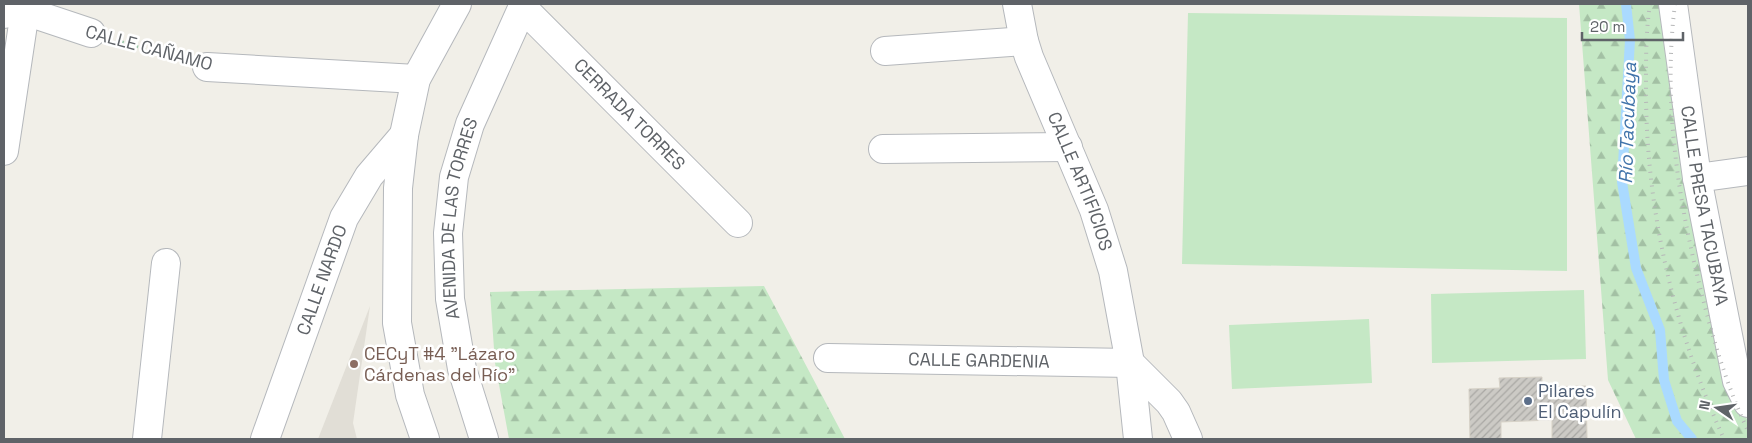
<svg xmlns="http://www.w3.org/2000/svg" width="1752" height="443" font-family="'Space Grotesk',sans-serif">
	<defs>
		<pattern id="forest-firs" width="22" height="20" patternUnits="userSpaceOnUse" patternTransform="scale(1.25)"><rect width="22" height="20" fill="#c5e8c5"/><path d="M5 1l3.5 6h-7zM16 11l3.5 6h-7z" fill="#a3c0a4"/></pattern>
		<pattern id="building-hatch" width="6" height="6" patternUnits="userSpaceOnUse" patternTransform="scale(1.25)"><rect width="6" height="6" fill="#cccac5"/><path d="M-1 1l2-2M0 6l6-6M5 7l2-2" fill="none" stroke="#a9a8a4"/></pattern>
	</defs>
	<rect width="100%" height="100%" fill="#f1efe8"/>
	<!-- education -->
	<path fill="#e1ded6" d="M370,306L353,423L357,439H318Z"/>
	<!-- forest -->
	<path fill="url(#forest-firs)" d="M1579,4H1662L1727,384L1748,421V439H1636L1608,380Z
		M764,286L845,439H509L495,363L490,292Z"/>
	<!-- pitch -->
	<path fill="#c5e8c5" d="M1188,13L1567,18V271L1182,264Z
		M1584,290L1586,359L1432,363L1431,294Z
		M1369,319L1372,383L1232,389L1229,325Z"/>
	<g fill="none" stroke-linecap="round" stroke-linejoin="round">
		<!-- stream -->
		<path stroke="#aadaff" stroke-width="10" d="M1626,4L1630,40L1622,182L1636,268L1660,330L1664,380L1677,421L1692,439"/>
	</g>
	<!-- building -->
	<path fill="url(#building-hatch)" stroke="#d6d1c6" d="M1542,377V387L1586,386L1587,439H1552V420L1501,422V439H1470L1469,389L1500,388L1499,378Z"/>
	<g fill="none" stroke-linecap="round" stroke-linejoin="round">
		<!-- minor casing -->
		<g stroke="#b5b8bc" stroke-width="30">
			<g id="minor">
				<path id="s1" d="M1017,4L1024,41L1029,57L1094,210L1113,271L1130,363L1138,439"/>
				<path id="s2" d="M1673,4L1697,178L1737,381L1748,403"/>
				<path id="s3" d="M522,7L738,223"/>
				<path d="M4,14L25,11L91,33"/>
				<path d="M885,51L1024,41"/>
				<path d="M207,67L416,79"/>
				<path d="M883,149L1068,147"/>
				<path d="M4,151L25,11"/>
				<path d="M1697,178L1748,171"/>
				<path id="s4" d="M828,358L1130,363L1169,402L1176,412L1188,439"/>
				<path d="M147,439L166,263"/>
				<path id="s5" d="M265,439L344,218L369,176L404,135"/>
			</g>
		</g>
		<!-- tertiary casing -->
		<g stroke="#b5b8bc" stroke-width="30">
			<g id="tertiary">
				<path d="M425,439L410,395L397,323L398,188L404,135L416,79L457,4"/>
				<path id="s6" d="M484,439L462,369L450,299L448,233L454,177L470,124L524,4"/>
			</g>
		</g>
		<!-- path -->
		<path stroke="#9cc7a9" stroke-width="3" stroke-dasharray="5 2.5" stroke-linecap="butt" d="M119,41L178,59"/>
		<!-- minor -->
		<use href="#minor" stroke="#fff" stroke-width="28"/>
		<!-- tertiary -->
		<use href="#tertiary" stroke="#fff" stroke-width="28"/>
		<!-- rail -->
		<path stroke="#b6b7b8" stroke-width="4" stroke-dasharray="1 6" stroke-linecap="butt" d="M1650,4C1646,30 1646,56 1646,83C1645,206 1673,327 1724,439
			M1675,4C1663,99 1677,194 1700,287C1712,336 1726,384 1748,431"/>
	</g>
	<!-- markers -->
	<circle fill="#8d6e63" stroke="#fff" stroke-width="2" cx="354" cy="364" r="5"/>
	<circle fill="#5c6f8a" stroke="#fff" stroke-width="2" cx="1528" cy="401" r="5"/>
	<g text-anchor="middle" stroke-width="5" stroke-linejoin="round" paint-order="stroke">
		<!-- street labels -->
		<g font-size="18" fill="#5f6368" stroke="#fff">
			<text transform="translate(149 48) rotate(15)" y="6">CALLE CAÑAMO</text>
			<text dy="6" stroke="none"><textPath href="#s3" startOffset="152">CERRADA TORRES</textPath></text>
			<text dy="6" stroke="none"><textPath href="#s1" startOffset="189">CALLE ARTIFICIOS</textPath></text>
			<text dy="6" stroke="none"><textPath href="#s2" startOffset="204">CALLE PRESA TACUBAYA</textPath></text>
			<text dy="6" stroke="none"><textPath href="#s6" startOffset="226">AVENIDA DE LAS TORRES</textPath></text>
			<text dy="6" stroke="none"><textPath href="#s5" startOffset="169">CALLE NARDO</textPath></text>
			<text dy="6" stroke="none"><textPath href="#s4" startOffset="151">CALLE GARDENIA</textPath></text>
		</g>
		<!-- education labels -->
		<g font-size="18" fill="#785e54" stroke="#fff" text-anchor="start">
			<text x="364" y="360">CECyT #4 "Lázaro<tspan x="364" dy="21">Cárdenas del Río"</tspan></text>
		</g>
		<!-- service labels -->
		<g font-size="18" fill="#4e5e75" stroke="#fff" text-anchor="start">
			<text x="1538" y="397">Pilares<tspan x="1538" dy="21">El Capulín</tspan></text>
		</g>
		<!-- water labels -->
		<g font-size="19" font-style="italic" fill="#4174aa" stroke="#fff">
			<text transform="translate(1627 123) rotate(-88)" y="7">Río Tacubaya</text>
		</g>
	</g>
	<!-- border -->
	<rect width="1752" height="443" fill="none" stroke="#5f6368" stroke-width="10"/>
	<!-- north arrow -->
	<g transform="translate(1717 408) rotate(283)" stroke="#ffffff" stroke-width="4" paint-order="stroke">
	<path d="M0-4L9 19L0 12L-9 19Z" fill="#5f6368"/>
	<text y="-8" font-size="14" font-weight="bold" text-anchor="middle" fill="#5f6368">N</text>
	</g>
	<!-- scale -->
	<path d="M1582 32v8h101v-8" fill="none" stroke="#5f6368" stroke-width="2.5"/>
	<text x="1590" y="32" font-size="15" fill="#5f6368" stroke="#ffffff" stroke-width="4" paint-order="stroke">20 m</text>
</svg>
